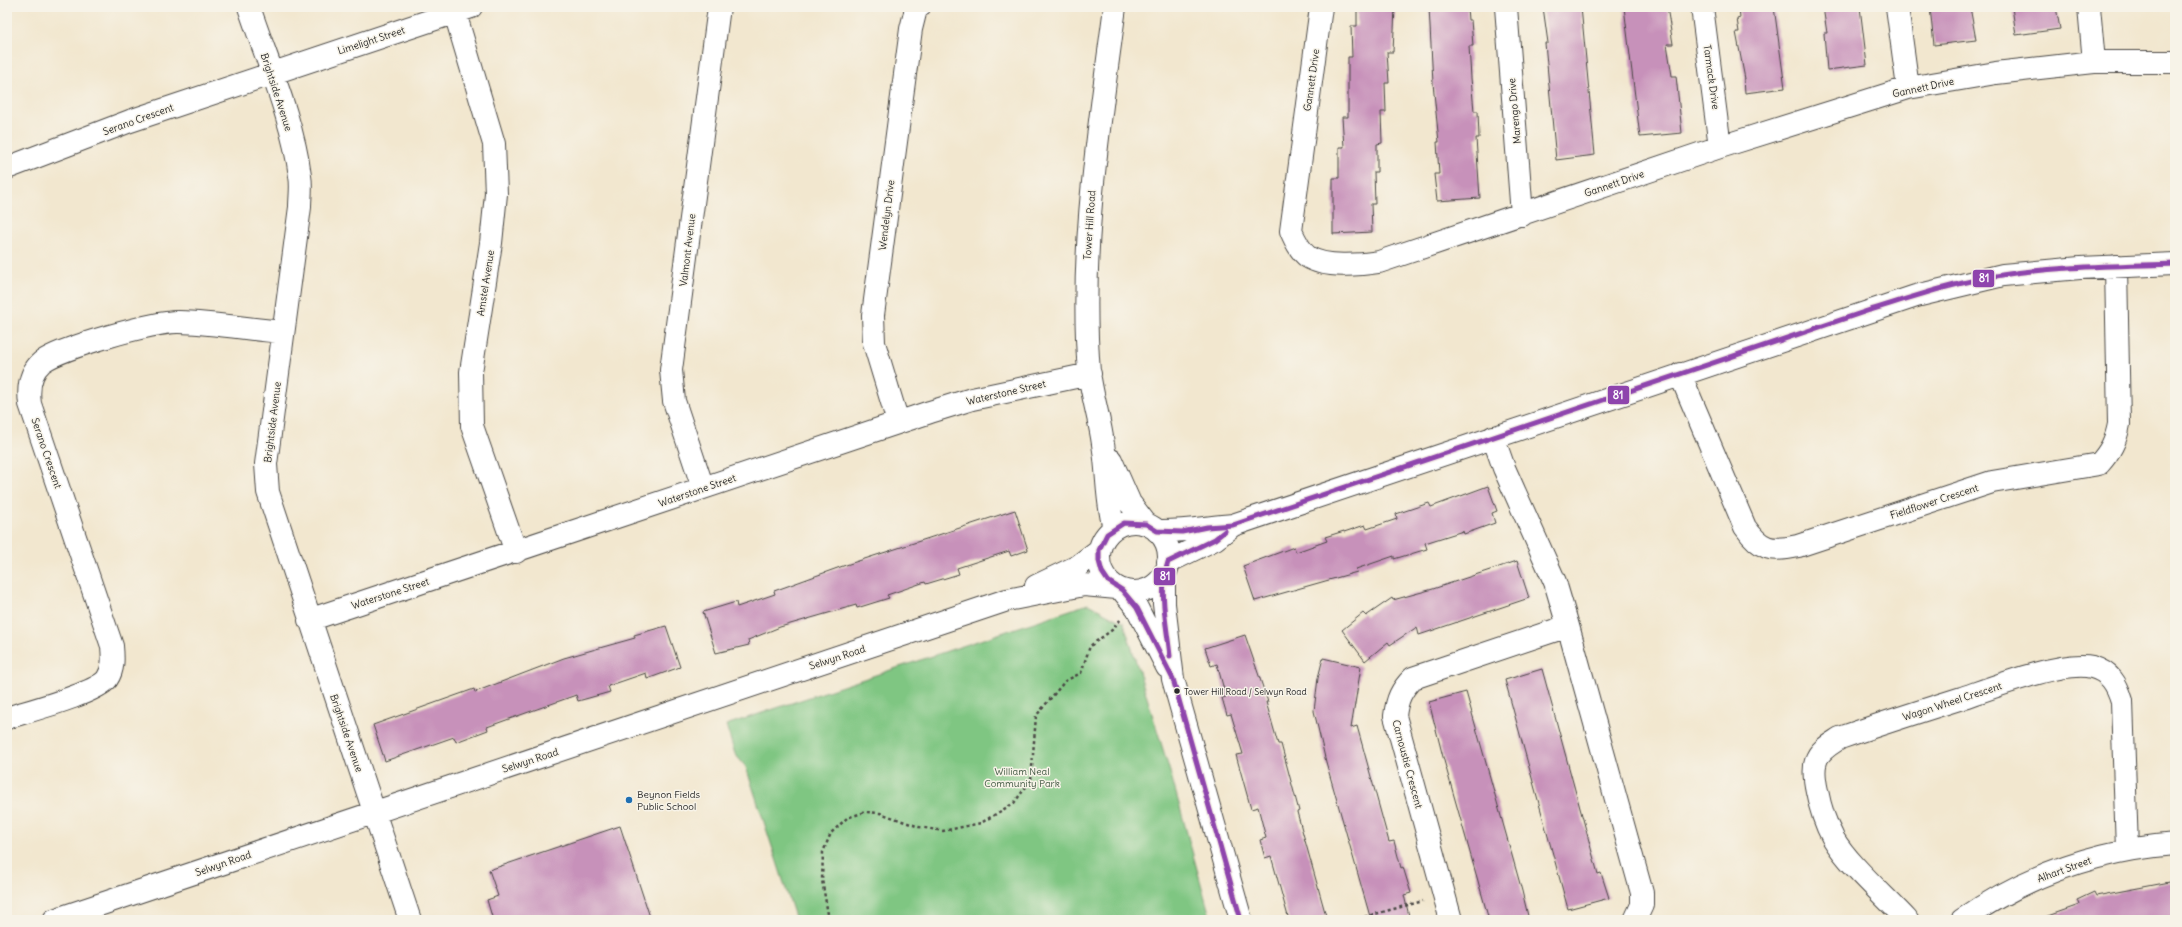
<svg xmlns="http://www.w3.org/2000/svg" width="2182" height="927" font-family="Delius,sans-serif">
	<rect width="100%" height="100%" fill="#f7f3e8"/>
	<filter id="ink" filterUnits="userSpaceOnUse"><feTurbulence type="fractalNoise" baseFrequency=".025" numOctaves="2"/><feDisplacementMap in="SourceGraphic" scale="8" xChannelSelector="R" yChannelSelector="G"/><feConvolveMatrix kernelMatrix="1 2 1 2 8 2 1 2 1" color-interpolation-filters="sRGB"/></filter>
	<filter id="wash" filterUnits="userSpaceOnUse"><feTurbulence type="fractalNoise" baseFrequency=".012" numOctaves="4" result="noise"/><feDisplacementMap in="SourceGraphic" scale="16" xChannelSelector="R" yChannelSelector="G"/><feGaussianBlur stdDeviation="0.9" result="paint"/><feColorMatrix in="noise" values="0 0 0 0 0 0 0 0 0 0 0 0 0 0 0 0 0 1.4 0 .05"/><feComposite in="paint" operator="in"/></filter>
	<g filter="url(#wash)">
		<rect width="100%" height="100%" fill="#f2e7cf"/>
		<!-- green -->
		<path fill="#7fc682" stroke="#557856" d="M1088,604L1124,623L1171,775L1211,920H796L746,767L735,754L726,725Z"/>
		<g id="blocks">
			<!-- building -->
			<path fill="#c791ba" d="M1357,7H1395L1393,52H1387L1389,83H1385L1386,112H1381L1382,143L1377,144V172H1374L1375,204H1371L1372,232L1333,234V178H1339V147H1344L1342,117H1348V57H1352L1351,26H1357Z
				M1429,7H1467L1468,20H1471L1473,46H1469L1471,78L1474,111H1478L1479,138H1476L1480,198L1437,201L1434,174H1439L1437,142H1439L1433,83Z
				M1543,7H1581L1595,155L1556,160L1545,43H1548Z
				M1624,7H1667L1673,44H1667L1672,76H1676L1682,133L1640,137Z
				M1739,7H1774L1785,88L1745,93L1744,79H1745L1736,32H1739L1737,19L1740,18Z
				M1823,7H1860L1867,65L1827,70L1824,33H1827Z
				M1930,7H1970L1976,40L1934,45Z
				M2012,7H2056L2060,29L2016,35Z
				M1488,486L1497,511L1492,513L1495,523L1464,534L1463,531L1425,543L1427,549L1394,559V556L1356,569L1357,572L1255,601L1243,566L1294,547L1296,552L1327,541L1325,537L1344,531V532L1365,525L1367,529L1397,519L1396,514L1429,503L1431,507Z
				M1015,510L1028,550L1011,556L1009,551L957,568L959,574L926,584L925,582L887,595L889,598L857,608L856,605L780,627L748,640L749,645L716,653L703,612L736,602L737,607L775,594L774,591L843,566Z
				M1517,561L1529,598L1419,635L1417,627L1390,645L1388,642L1365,661L1342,630L1363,613L1366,616L1392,598L1393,600L1433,589Z
				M666,626L680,667L647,679L646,673L608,686L610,692L578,701L576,695L487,727L488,730L456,742L454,737L385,761L373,725L474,689L475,692L564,658L635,638L634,635Z
				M1245,635L1268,702H1266L1278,744H1281L1299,811L1297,812L1326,916L1314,920H1289L1271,856L1265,858L1260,840L1266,838L1258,807L1251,809L1236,755L1243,754L1231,714L1227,715L1222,698L1226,697L1217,664L1211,666L1205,648Z
				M1323,658L1361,667L1351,728L1357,726L1389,842L1394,841L1401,868L1403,867L1411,893L1404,895L1410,920H1371L1326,762L1314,711L1318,678Z
				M1542,669L1598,874L1601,873L1609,898L1568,909L1505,680Z
				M1466,692L1522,891L1529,920H1489L1443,757L1429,702Z
				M620,826L651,920H493L487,900L498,896L489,870Z
				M2175,881V918L2158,920H2042V918L2079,905L2077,900L2094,892L2096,896Z"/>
		</g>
	</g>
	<g filter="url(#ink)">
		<use href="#blocks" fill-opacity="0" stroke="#494744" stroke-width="1"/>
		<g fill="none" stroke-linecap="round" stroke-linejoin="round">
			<!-- minor casing -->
			<g stroke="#494744" stroke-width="24">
				<path id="minor" d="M249,7C267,61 293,120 300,176C302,186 300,197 300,207L266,464L268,492L410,920
					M1321,7L1291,231C1295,240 1300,251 1308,257C1325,268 1360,265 1379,262L1720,147L1908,88L1996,73L2094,62H2175
					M1506,7L1522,215
					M1702,7L1720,147
					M1897,7L1908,88
					M2089,7L2094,62
					M455,13L494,144L496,194L491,243L471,372L472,426L516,552
					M7,168L130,121L471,7
					M1680,374L1745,527C1761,550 1771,552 1798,546L1992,482L2099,464C2110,452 2116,441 2119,424L2116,266
					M898,422L874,343L873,315L911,29L916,9L919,7
					M1493,437L1504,468L1555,582L1568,626L1642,893V905L1635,920
					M1111,460L1130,503L1146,524
					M703,488L674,401L671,370L719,7
					M1099 557a35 35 0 1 1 70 0a35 35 0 1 1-70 0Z
					M1114,528C1106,500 1108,472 1103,444C1100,420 1092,396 1089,372C1079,249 1099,129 1115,7
					M1157,531C1183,532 1207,527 1233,525L1916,296L2003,275L2080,268L2175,264
					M1168,562L1215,539L1233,525
					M1164,574V604L1173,679L1241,920
					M1036,586L1078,566L1099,550
					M1122,590L1137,608L1167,667
					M309,620L930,412L972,399L1090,374
					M7,718C28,711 95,694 107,679C114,669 113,657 112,646L30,404C28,389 29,373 42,362C60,348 156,321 179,322C214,323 248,329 283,332
					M54,920L1007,600L1084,585L1117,588
					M1451,920L1395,716C1397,699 1401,690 1413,678L1568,626
					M1907,920C1885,896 1849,865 1833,838C1825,823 1820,807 1817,791C1815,782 1813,770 1816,761C1819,750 1831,744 1840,738C1880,724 1921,711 1962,698C1991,688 2063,660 2092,667C2110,672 2117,684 2122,701L2127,849
					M1962,920C2025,876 2098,850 2175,844"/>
			</g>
			<!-- path -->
			<path stroke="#494744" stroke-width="2.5" stroke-dasharray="3 3" stroke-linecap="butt" d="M829,920L822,880L823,852L831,833L847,818L865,812L880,813L919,827L943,831L981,823L1014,803L1031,780L1036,716L1065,681L1081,673L1090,646L1112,630L1121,619
				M1353,920L1423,901"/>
			<!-- minor -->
			<use href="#minor" stroke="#fff" stroke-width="22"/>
			<!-- bus-1 casing -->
			<g stroke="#f7f3e8" stroke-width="8">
				<path id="bus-1" d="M1170,656C1167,626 1158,591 1168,562L1215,539L1225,531
					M1241,920L1173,679L1137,608L1122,590L1108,581L1102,572L1099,561V550L1107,534L1124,523L1146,524L1157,531L1182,532L1207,527L1233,525L1870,310C1913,297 1957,282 2002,275C2059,266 2117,266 2175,264"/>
			</g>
			<!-- bus-1 -->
			<use href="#bus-1" stroke="#8e44ad" stroke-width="5"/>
		</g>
	</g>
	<!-- markers -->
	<circle fill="#2b2b2b" stroke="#f7f3e8" stroke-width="1.5" cx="1177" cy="691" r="3.5"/>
	<circle fill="#1f6fb2" stroke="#f7f3e8" stroke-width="1.5" cx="629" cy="800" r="4"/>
	<g text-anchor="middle" stroke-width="3" stroke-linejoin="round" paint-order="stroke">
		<!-- bus labels -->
		<g font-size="9" fill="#2b2b2b" stroke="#f7f3e8" text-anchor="start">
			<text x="1184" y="695">Tower Hill Road / Selwyn Road</text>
		</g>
		<!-- street labels -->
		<g font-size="10" fill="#2b2b2b" stroke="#f7f3e8">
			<text transform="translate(371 40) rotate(-18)" y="4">Limelight Street</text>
			<text transform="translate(1712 77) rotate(82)" y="4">Tarmack Drive</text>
			<text transform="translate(1311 80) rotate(-82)" y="4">Gannett Drive</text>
			<text transform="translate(1923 87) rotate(-12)" y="4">Gannett Drive</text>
			<text transform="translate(277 92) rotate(72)" y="4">Brightside Avenue</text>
			<text transform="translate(1514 111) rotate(-95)" y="4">Marengo Drive</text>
			<text transform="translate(138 119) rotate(-20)" y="4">Serano Crescent</text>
			<text transform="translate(1614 183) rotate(-19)" y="4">Gannett Drive</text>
			<text transform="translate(886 215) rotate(-83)" y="4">Wendelyn Drive</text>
			<text transform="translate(1089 225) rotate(-86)" y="4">Tower Hill Road</text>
			<text transform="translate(687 250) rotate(-83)" y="4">Valmont Avenue</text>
			<text transform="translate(485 283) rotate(-81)" y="4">Amstel Avenue</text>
			<text transform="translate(1006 392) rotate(-13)" y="4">Waterstone Street</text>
			<text transform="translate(272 422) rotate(-83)" y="4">Brightside Avenue</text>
			<text transform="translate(47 453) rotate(71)" y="4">Serano Crescent</text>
			<text transform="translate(697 490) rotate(-19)" y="4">Waterstone Street</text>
			<text transform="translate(1934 501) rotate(-18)" y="4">Fieldflower Crescent</text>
			<text transform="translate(390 593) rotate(-18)" y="4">Waterstone Street</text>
			<text transform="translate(837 657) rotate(-18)" y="4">Selwyn Road</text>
			<text transform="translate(1952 701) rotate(-18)" y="4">Wagon Wheel Crescent</text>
			<text transform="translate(347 733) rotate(71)" y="4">Brightside Avenue</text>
			<text transform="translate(530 760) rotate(-18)" y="4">Selwyn Road</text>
			<text transform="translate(1408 764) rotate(75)" y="4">Carnoustie Crescent</text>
			<text transform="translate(223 863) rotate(-19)" y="4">Selwyn Road</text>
			<text transform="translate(2064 869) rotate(-20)" y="4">Alhart Street</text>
		</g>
		<!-- park labels -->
		<g font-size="10" fill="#445a45" stroke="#f7f3e8">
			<text x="1022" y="775">William Neal<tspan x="1022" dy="12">Community Park</tspan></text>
		</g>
		<!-- poi labels -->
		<g font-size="10" fill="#2b2b2b" stroke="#f7f3e8" text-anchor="start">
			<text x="637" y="798">Beynon Fields<tspan x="637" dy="12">Public School</tspan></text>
		</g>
	</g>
	<g stroke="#f7f3e8" stroke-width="1.5">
		<rect x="1972" y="269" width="23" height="19" rx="4" fill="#8e44ad"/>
		<rect x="1607" y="385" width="23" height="20" rx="4" fill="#8e44ad"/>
		<rect x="1153" y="567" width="23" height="19" rx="4" fill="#8e44ad"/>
	</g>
	<g font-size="11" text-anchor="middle" font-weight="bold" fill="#fff">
		<text x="1984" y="282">81</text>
		<text x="1618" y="399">81</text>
		<text x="1165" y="580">81</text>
	</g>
	<!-- margin -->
	<rect width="2182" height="927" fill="none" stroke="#f7f3e8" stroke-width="24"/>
</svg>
